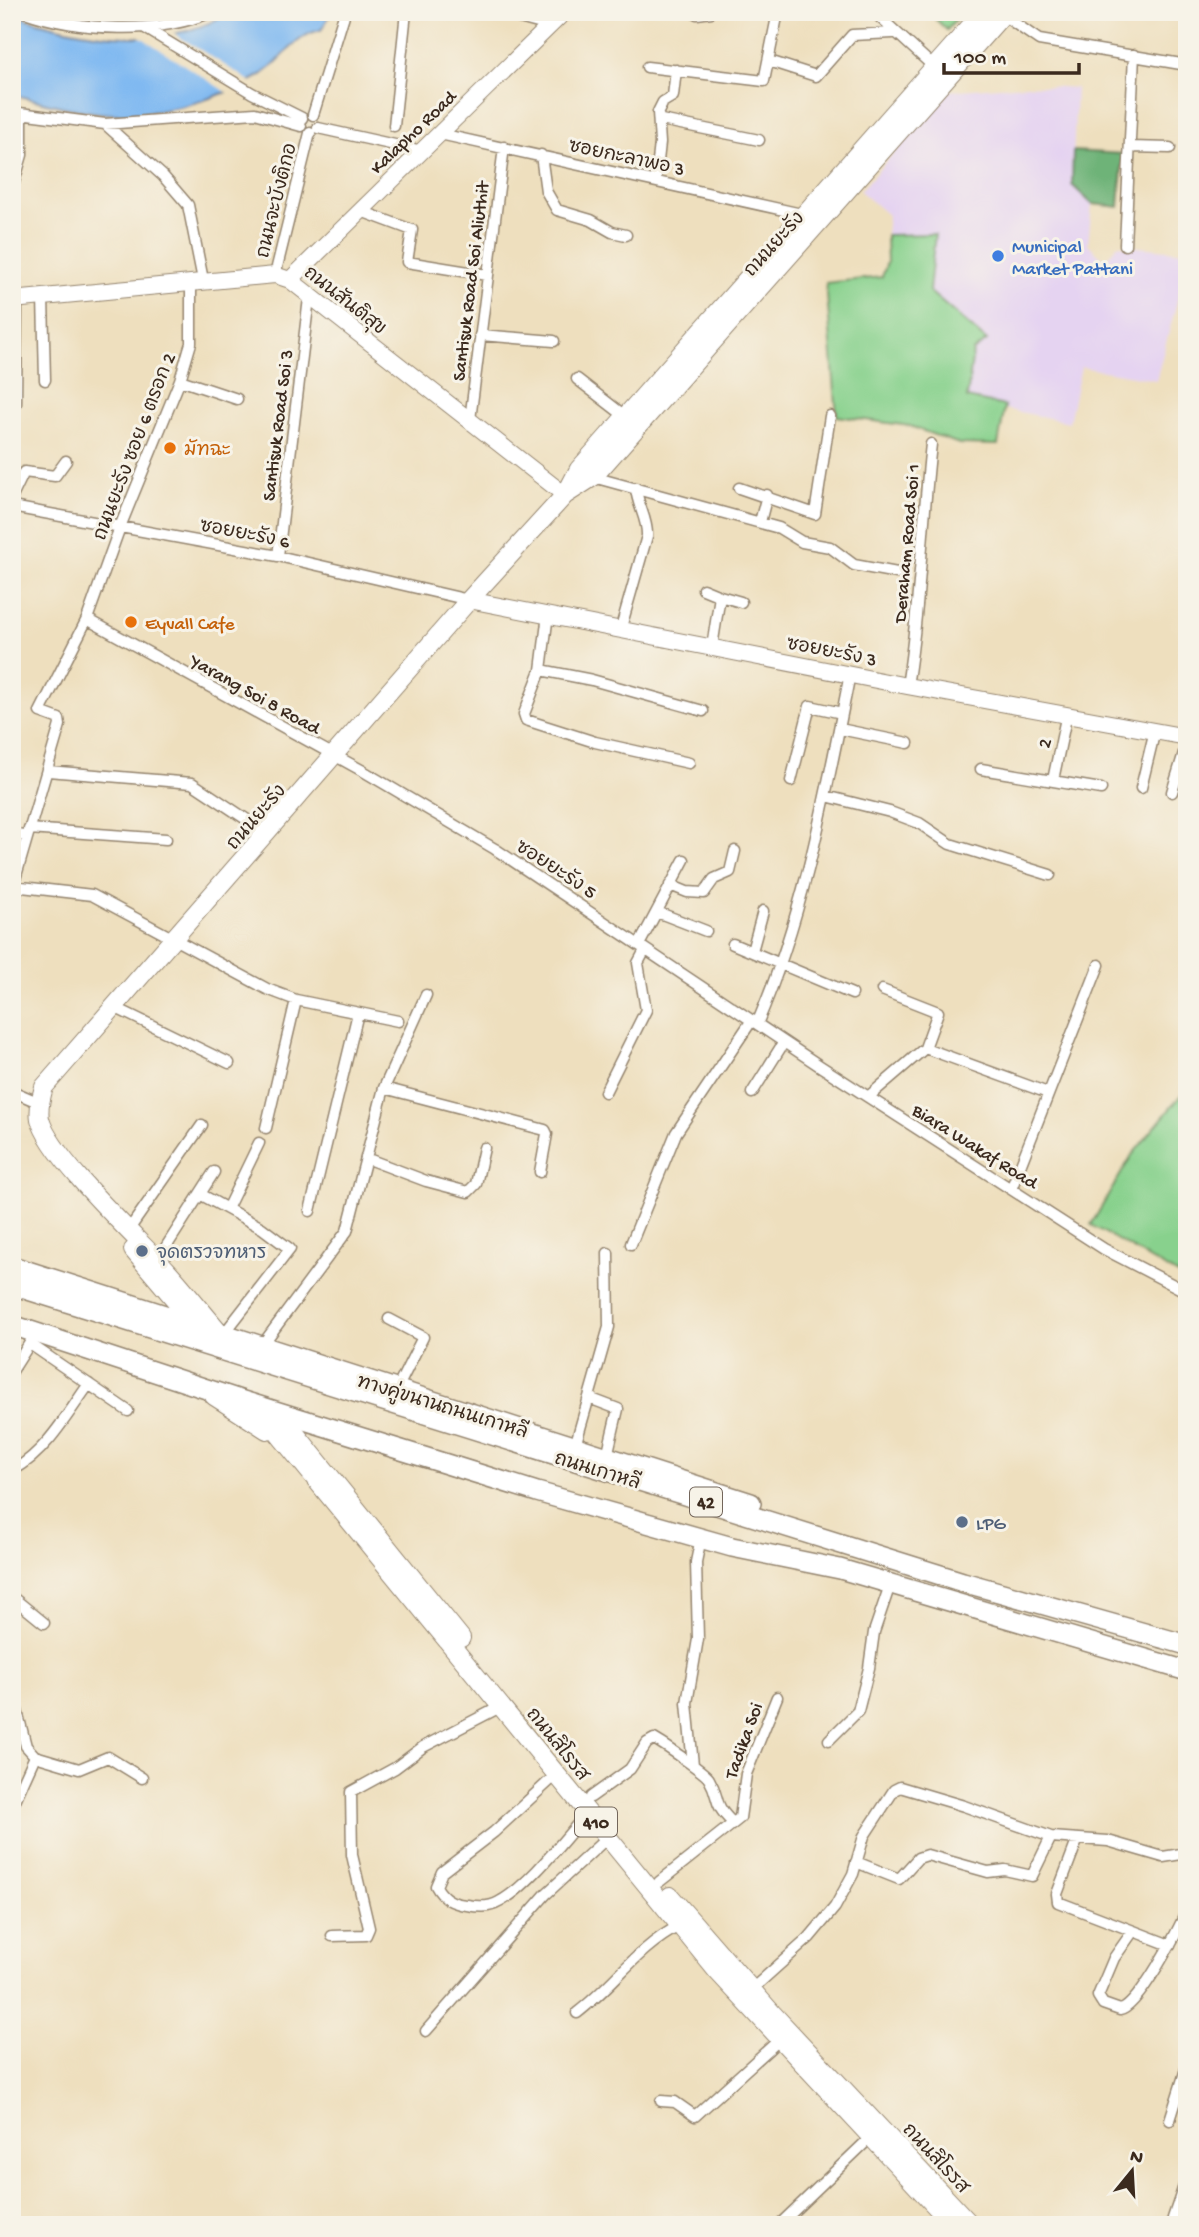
<svg xmlns="http://www.w3.org/2000/svg" width="1199" height="2237" font-family="'Gochi Hand','Playpen Sans Thai',sans-serif">
	<rect width="100%" height="100%" fill="#f7f3e8"/>
	<filter id="ink" filterUnits="userSpaceOnUse"><feTurbulence type="fractalNoise" baseFrequency=".0143" numOctaves="2"/><feDisplacementMap in="SourceGraphic" scale="14" xChannelSelector="R" yChannelSelector="G"/><feConvolveMatrix kernelMatrix="1 2 1 2 8 2 1 2 1" color-interpolation-filters="sRGB"/></filter>
	<filter id="wash" filterUnits="userSpaceOnUse"><feTurbulence type="fractalNoise" baseFrequency=".00686" numOctaves="4" result="noise"/><feDisplacementMap in="SourceGraphic" scale="28" xChannelSelector="R" yChannelSelector="G"/><feGaussianBlur stdDeviation="1.57" result="paint"/><feColorMatrix in="noise" values="0 0 0 0 0 0 0 0 0 0 0 0 0 0 0 0 0 1.4 0 .05"/><feComposite in="paint" operator="in"/></filter>
	<g filter="url(#wash)">
		<rect width="100%" height="100%" fill="#eedfbe"/>
		<!-- built -->
		<path fill="#e5d3f1" d="M1026,85L1076,88L1072,185L1092,204L1088,244L1105,260L1118,245L1186,252L1183,279L1156,380L1081,367L1069,422L965,401L921,319L886,235L888,215L860,191L949,91Z"/>
		<!-- green -->
		<path fill="#88d18d" stroke="#627e56" stroke-width="2" d="M928,12H963L947,30Z
			M935,234L929,291L987,341L973,351L967,398L1005,406L998,445L959,444L910,426L837,416L826,283L882,277L887,262L886,235Z
			M1187,1088V1280L1091,1225L1132,1155Z"/>
		<!-- forest -->
		<path fill="#6eb378" stroke="#546e4b" stroke-width="2" d="M1073,151L1123,154L1119,207L1092,204L1072,185Z"/>
		<!-- water -->
		<path fill="#80b9f1" stroke="#5e7288" stroke-width="2" d="M229,12H332L321,30C295,34 280,65 258,77C221,98 171,112 129,114C93,116 46,103 12,94V14C78,36 168,53 229,12Z"/>
		<!-- pier -->
		<path fill="#eedfbe" d="M172,32L253,83L229,94L136,34Z"/>
	</g>
	<g filter="url(#ink)">
		<g fill="none" stroke-linecap="round" stroke-linejoin="round">
			<!-- street casing -->
			<g stroke="#94846e" stroke-width="13">
				<path id="street" d="M25,12C79,31 159,35 211,12
					M497,12L549,26
					M874,12L934,67
					M697,14L711,12
					M1003,15L1039,40L1187,65
					M145,28L252,93L302,118
					M769,61L816,76L852,35L893,33
					M647,67L764,81L778,12
					M12,112L105,124L255,113L301,126
					M313,115L345,12
					M661,120L759,140
					M105,124L163,176L188,205L203,280
					M394,126L406,12
					M318,128L422,151
					M440,134L806,215
					M1130,147L1170,148
					M541,155L546,191L557,210L591,220L612,232L626,235
					M656,179L660,143L658,112L663,102L673,96L676,70
					M12,189L22,155V114
					M361,211L412,230L407,262L487,275
					M1125,245L1134,55
					M275,275L310,133
					M191,281V343L180,380L120,527L87,619L40,712L59,719L60,725L13,886L92,895L267,989L296,1000L398,1021
					M43,297L45,380
					M480,335L554,341
					M577,379L626,417
					M180,380L237,399
					M16,404L17,299
					M470,420L504,147
					M593,477L779,528L802,542L830,547L854,565L897,573
					M739,488L815,514L830,416
					M12,497L24,472L55,476L66,461
					M12,507L278,556L469,600
					M1187,509V558
					M760,522L767,495
					M278,556L309,298
					M703,589L720,596
					M548,614L541,670L524,714L526,720L595,742L689,763
					M87,619L363,771L495,849L820,1066L1104,1249L1187,1292
					M620,631L647,536C648,519 637,505 636,488
					M712,647L720,596L741,602
					M541,670L592,680L703,711
					M907,686C920,606 922,525 931,444
					M840,729L908,743
					M981,769L1101,789
					M48,771L192,783L267,833
					M1053,780L1067,713
					M791,781L810,706L842,713
					M1141,788L1155,730
					M1172,792L1187,743
					M826,796L890,812L919,823L950,844L1050,875
					M29,829L166,839
					M12,833L27,837
					M670,885L687,892L704,893L714,879L730,872L735,851
					M657,912L706,931
					M733,944L852,994
					M639,945L684,860
					M752,951L763,911
					M114,1007L229,1063
					M757,1024C805,912 826,793 850,674
					M925,1048L1048,1093
					M384,1088L545,1130L547,1134L540,1172
					M12,1091L40,1103
					M605,1092L646,1010L638,963L645,950
					M752,1093L784,1042
					M868,1097L925,1048L938,1012L882,990
					M266,1128L296,1000
					M368,1159L426,1181L468,1192L476,1184L484,1148
					M1012,1187L1099,965
					M200,1194L262,1228L290,1249L227,1330
					M227,1209L259,1143
					M310,1211L358,1013
					M128,1231L202,1125
					M631,1244L676,1133L752,1020
					M166,1247L214,1172
					M389,1319L423,1337L396,1391
					M30,1344L128,1411
					M260,1348L347,1231L384,1088L426,995
					M12,1371L33,1338
					M589,1398L618,1409L607,1456
					M575,1446L609,1327L608,1253
					M12,1466L15,1469C47,1451 68,1413 89,1384
					M12,1597L44,1623
					M12,1691L26,1746L35,1756L79,1769L108,1757L142,1778
					M829,1740L858,1711L869,1668L874,1632L890,1585
					M693,1765L687,1703L698,1639L696,1562L701,1538
					M558,1773L494,1832L442,1872L436,1886C443,1899 453,1904 467,1905C478,1907 489,1908 499,1902C528,1887 566,1837 588,1812
					M591,1797L630,1769L647,1743L654,1739C663,1744 706,1773 709,1779C721,1799 711,1802 733,1823
					M12,1807L35,1756
					M1077,1841L1057,1894L1058,1902L1170,1945
					M856,1862L899,1879L918,1858L927,1855L988,1872L1005,1870L1032,1876L1051,1837
					M659,1882L740,1818L746,1774L777,1697
					M1133,1931L1114,1958L1098,1996L1103,2004L1120,2010C1138,2008 1179,1929 1187,1910
					M332,1936L366,1935L369,1928L352,1855L351,1792L395,1768L423,1747L502,1706
					M751,1990L809,1938L835,1907L853,1874L864,1836L894,1790L900,1787L964,1806L1051,1837L1108,1841L1163,1857L1187,1853
					M577,2013C615,1984 637,1948 679,1926
					M426,2031L546,1894L608,1837
					M661,2101L675,2102L695,2116L779,2040
					M1170,2120L1187,2066
					M779,2225L871,2137
					M1175,2225L1173,2218L1187,2177"/>
			</g>
			<!-- secondary casing -->
			<g stroke="#94846e" stroke-width="18">
				<path id="secondary" d="M290,280L564,12
					M12,300L275,275L290,280L565,495
					M469,600L907,686L1187,737"/>
			</g>
			<!-- primary casing -->
			<g stroke="#94846e" stroke-width="20">
				<path id="primary" d="M567,492L579,469L983,12
					M133,1250L198,1327
					M222,1335C204,1314 186,1291 167,1270C138,1239 49,1156 40,1119C38,1108 41,1097 44,1087L469,600L565,495L593,477L1005,12
					M214,1396L267,1430
					M255,1405L717,1971L953,2225
					M278,1412L461,1638
					M670,1896L772,2013L971,2225"/>
			</g>
			<!-- highway casing -->
			<g stroke="#94846e" stroke-width="22">
				<path id="highway" d="M12,1266L751,1503
					M12,1285L963,1582L1187,1645
					M12,1325L243,1401L537,1492L732,1547L840,1569L1187,1671"/>
			</g>
			<!-- street -->
			<use href="#street" stroke="#fff" stroke-width="10"/>
			<!-- secondary -->
			<use href="#secondary" stroke="#fff" stroke-width="16"/>
			<!-- primary -->
			<use href="#primary" stroke="#fff" stroke-width="18"/>
			<!-- highway -->
			<use href="#highway" stroke="#fff" stroke-width="19"/>
		</g>
	</g>
	<!-- markers -->
	<circle fill="#3f7fe0" stroke="#f7f3e8" stroke-width="2.5" cx="998" cy="256" r="7"/>
	<g fill="#e8710a" stroke="#f7f3e8" stroke-width="2.5">
		<circle cx="170" cy="448" r="7"/>
		<circle cx="131" cy="622" r="7"/>
	</g>
	<g fill="#5c6f8a" stroke="#f7f3e8" stroke-width="2.5">
		<circle cx="142" cy="1251" r="7"/>
		<circle cx="962" cy="1522" r="7"/>
	</g>
	<g text-anchor="middle" stroke-width="6" stroke-linejoin="round" paint-order="stroke">
		<!-- shield labels -->
		<g fill="#f7f3e8" stroke="#73665b" stroke-width="2">
			<rect x="690" y="1487.5" width="32" height="29" rx="5"/>
			<rect x="575" y="1807.5" width="42" height="29" rx="5"/>
		</g>
		<g font-size="18" font-weight="bold" fill="#3b2a1e">
			<text x="706" y="1508">42</text>
			<text x="596" y="1828">410</text>
		</g>
		<!-- street labels -->
		<g font-size="19" fill="#3b2a1e" stroke="#f7f3e8">
			<text transform="translate(412 131) rotate(-44)" y="7">Kalapho Road</text>
			<text transform="translate(627 156) rotate(12)" y="7">ซอยกะลาพอ 3</text>
			<text transform="translate(275 200) rotate(-76)" y="7">ถนนจะบังติกอ</text>
			<text transform="translate(773 243) rotate(-48)" y="7">ถนนยะรัง</text>
			<text transform="translate(469 281) rotate(-83)" y="7">Santisuk Road Soi Aliuthit</text>
			<text transform="translate(346 299) rotate(38)" y="7">ถนนสันติสุข</text>
			<text transform="translate(276 425) rotate(-83)" y="7">Santisuk Road Soi 3</text>
			<text transform="translate(133 446) rotate(-69)" y="7">ถนนยะรัง ซอย 6 ตรอก 2</text>
			<text transform="translate(245 532) rotate(11)" y="7">ซอยยะรัง 6</text>
			<text transform="translate(905 543) rotate(-85)" y="7">Deraham Road Soi 1</text>
			<text transform="translate(832 650) rotate(11)" y="7">ซอยยะรัง 3</text>
			<text transform="translate(256 693) rotate(29)" y="7">Yarang Soi 8 Road</text>
			<text transform="translate(1043 743) rotate(-77)" y="7">2</text>
			<text transform="translate(255 816) rotate(-49)" y="7">ถนนยะรัง</text>
			<text transform="translate(557 868) rotate(33)" y="7">ซอยยะรัง 5</text>
			<text transform="translate(976 1145) rotate(32)" y="7">Biara Wakaf Road</text>
			<text transform="translate(443 1405) rotate(17)" y="7">ทางคู่ขนานถนนเกาหลี</text>
			<text transform="translate(598 1469) rotate(17)" y="7">ถนนเกาหลี</text>
			<text transform="translate(742 1740) rotate(-70)" y="7">Tadika Soi</text>
			<text transform="translate(559 1743) rotate(51)" y="7">ถนนสิโรรส</text>
			<text transform="translate(937 2157) rotate(47)" y="7">ถนนสิโรรส</text>
		</g>
		<!-- shop labels -->
		<g font-size="19" fill="#366cbe" stroke="#f7f3e8" text-anchor="start">
			<text x="1012" y="252">Municipal<tspan x="1012" dy="22">Market Pattani</tspan></text>
		</g>
		<!-- food labels -->
		<g font-size="19" fill="#c56008" stroke="#f7f3e8" text-anchor="start">
			<text x="184" y="455">มัทฉะ</text>
			<text x="145" y="629">Eyvall Cafe</text>
		</g>
		<!-- service labels -->
		<g font-size="19" fill="#4e5e75" stroke="#f7f3e8" text-anchor="start">
			<text x="156" y="1258">จุดตรวจทหาร</text>
			<text x="976" y="1529">LPG</text>
		</g>
	</g>
	<!-- margin -->
	<rect width="1199" height="2237" fill="none" stroke="#f7f3e8" stroke-width="42"/>
	<!-- north arrow -->
	<g transform="translate(1132 2171) rotate(18)" stroke="#f7f3e8" stroke-width="5" paint-order="stroke">
	<path d="M0-5L12 26L0 18L-12 26Z" fill="#3b2a1e"/>
	<text y="-10" font-size="19" font-weight="bold" text-anchor="middle" fill="#3b2a1e">N</text>
	</g>
	<!-- scale -->
	<path d="M944 63v10h135v-10" fill="none" stroke="#3b2a1e" stroke-width="3.5"/>
	<text x="954" y="63" font-size="21" fill="#3b2a1e" stroke="#f7f3e8" stroke-width="5" paint-order="stroke">100 m</text>
</svg>
